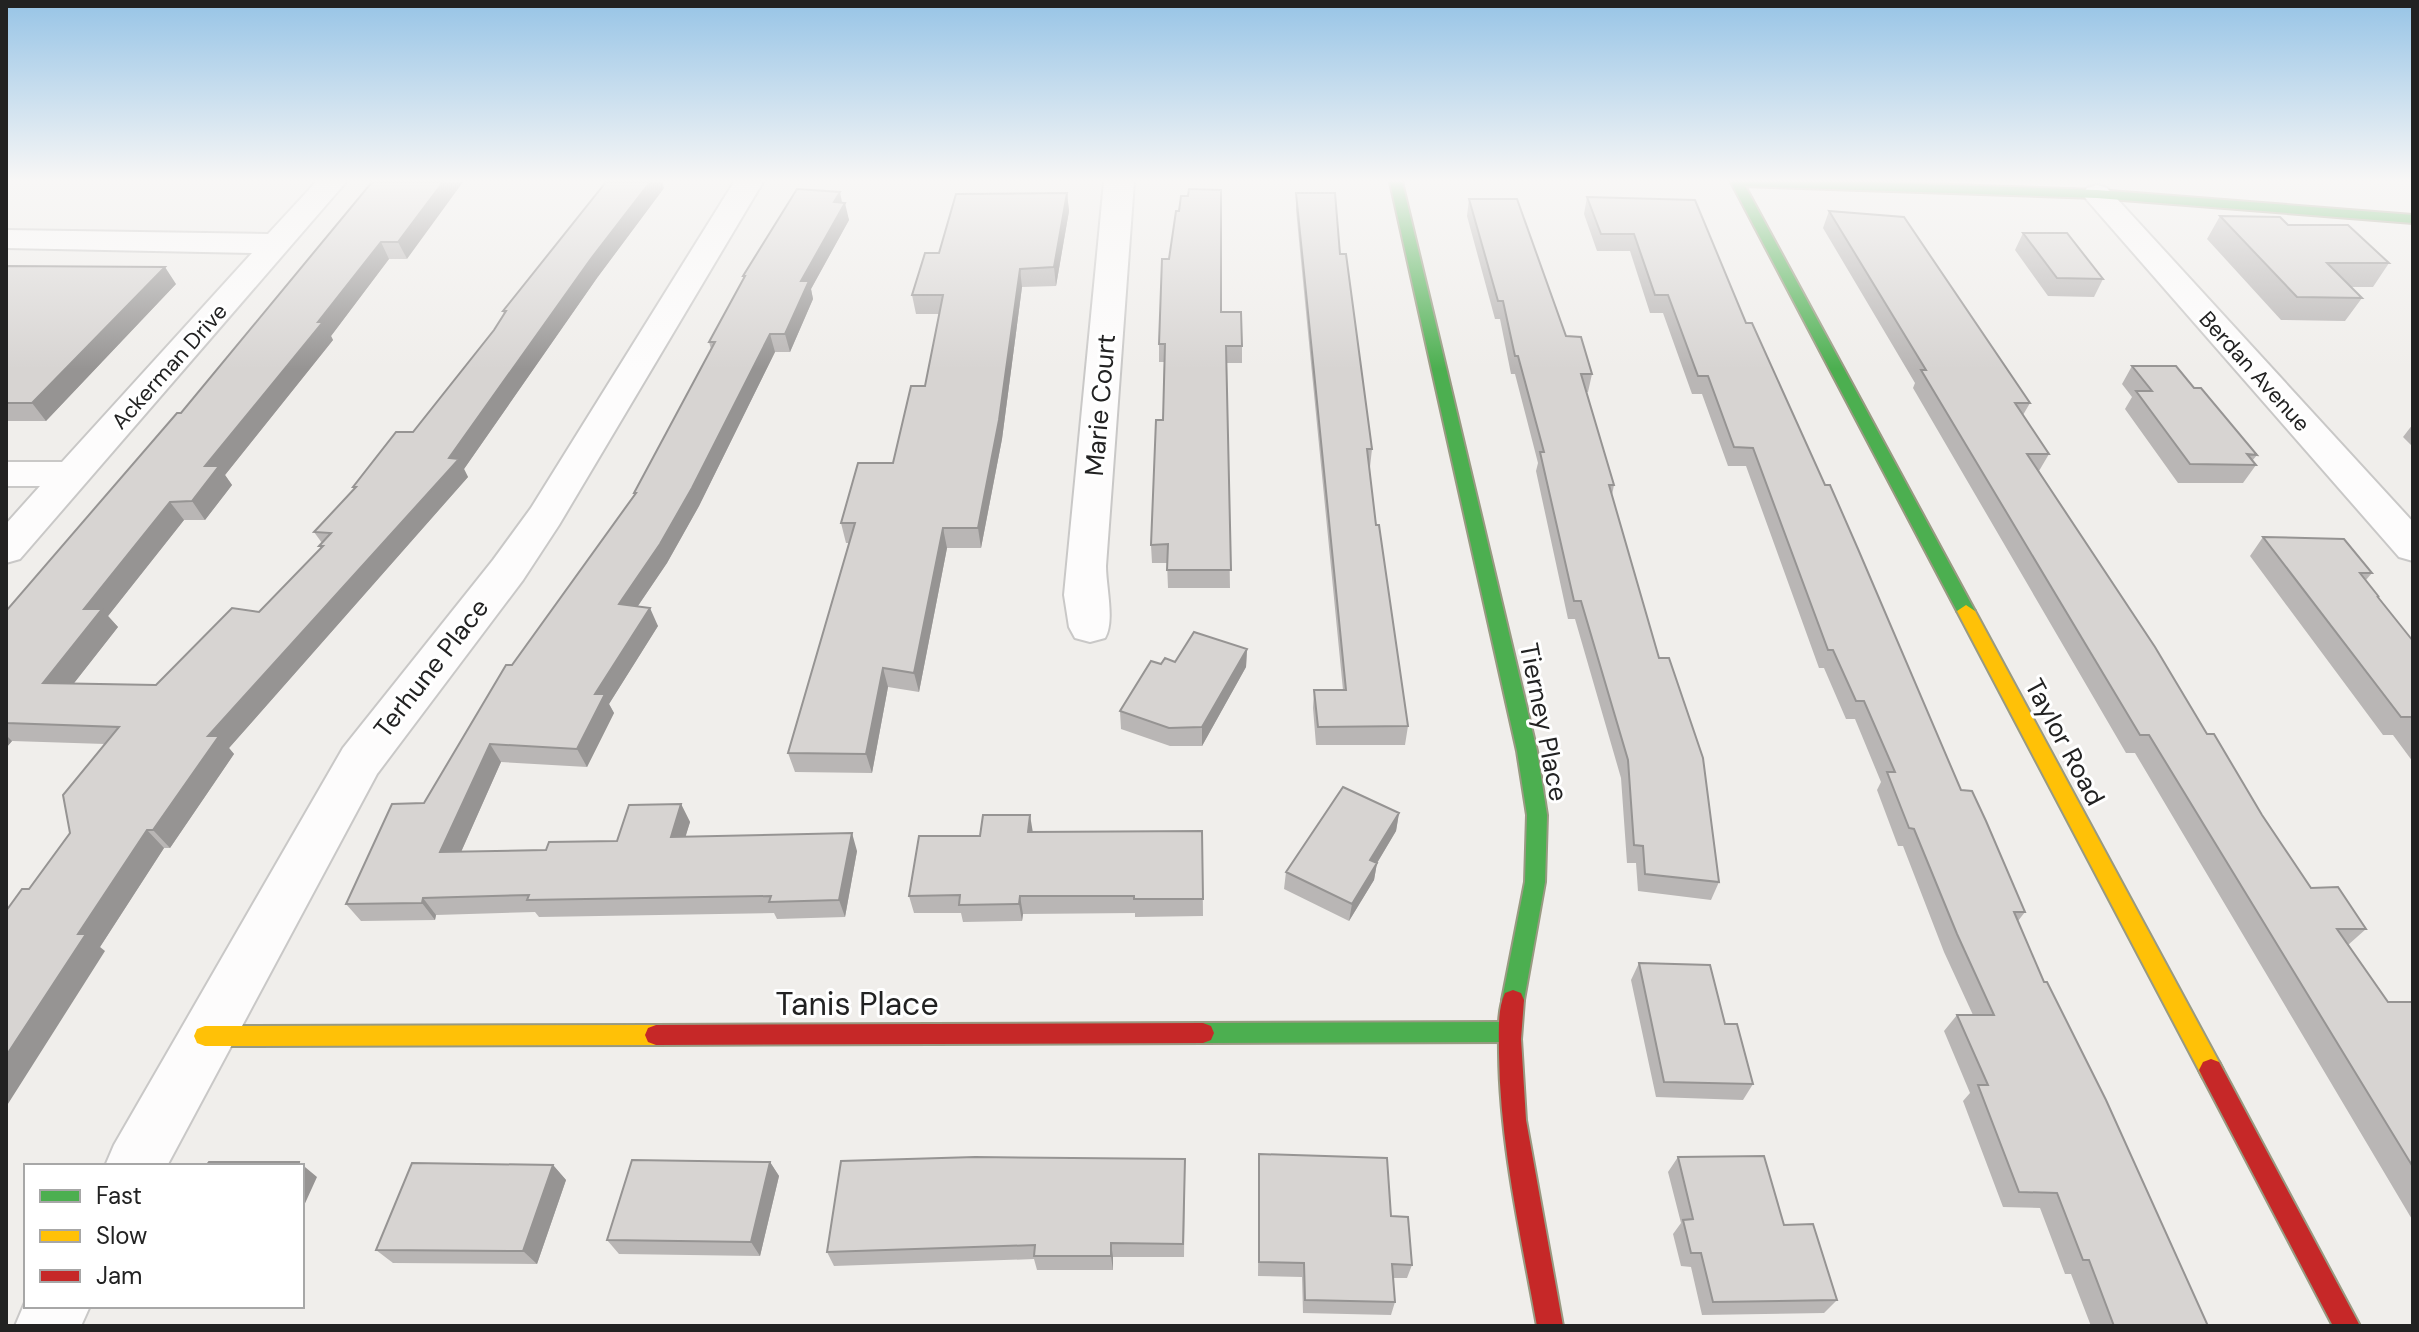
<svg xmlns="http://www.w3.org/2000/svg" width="2419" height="1332" font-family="'DM Sans',sans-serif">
	<rect width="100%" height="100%" fill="#f0eeeb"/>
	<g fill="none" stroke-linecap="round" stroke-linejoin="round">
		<!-- street casing -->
		<g stroke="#c9c8c7" stroke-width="4">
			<path id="street" d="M316,182H346L20,559L6,563V524L40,486H6V462H62L252,253L6,248V230L268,234Z
				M734,182H763L559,525L523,580L377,774L167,1166H105L114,1145L343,748L493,560L531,508Z
				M1104,182H1134L1106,566C1106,587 1115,621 1105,638L1090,642L1075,638L1069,627L1064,595Z
				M2097,185L2107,188L2413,522V561L2399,557L2087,200L2082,194L2087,188Z
				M26,1300V1306H90L81,1326H15Z"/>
		</g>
		<!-- fast casing -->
		<g stroke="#999a82" stroke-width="4">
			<path id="fast" d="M1390,182H1402L1537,751L1547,815L1545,882L1524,1000L1521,1007L1513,1010L1505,1007L1502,1000L1525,882L1527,815L1517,751Z
				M1731,182H1860L2097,190L2413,215V223L2097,198L1745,186L1975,611L1966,617L1957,611Z
				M1509,1022L1517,1025L1520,1032L1517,1039L1509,1042L1203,1043L1195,1040L1192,1033L1195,1026L1203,1023Z"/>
		</g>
		<!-- slow casing -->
		<g stroke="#999a82" stroke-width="4">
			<path id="slow" d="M1966,605L1975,611L2219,1062L2223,1070L2219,1078L2211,1081L2203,1078L1957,611Z
				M656,1025L664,1028L667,1035L664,1042L656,1045L205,1046L197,1043L194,1036L197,1029L205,1026Z"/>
		</g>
		<!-- jam casing -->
		<g stroke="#999a82" stroke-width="4">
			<path id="jam" d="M1513,990L1521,993L1524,1000L1521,1039L1526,1120L1563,1326H1537C1521,1236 1500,1145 1499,1053C1499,1035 1497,1010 1505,993Z
				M1203,1023L1211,1026L1214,1033L1211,1040L1203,1043L656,1045L648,1042L645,1035L648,1028L656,1025Z
				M2211,1059L2219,1062L2360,1326H2333L2203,1078L2199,1070L2203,1062Z"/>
		</g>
		<!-- street -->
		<use href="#street" fill="#fdfcfc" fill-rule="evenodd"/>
		<!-- fast -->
		<use href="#fast" fill="#4caf50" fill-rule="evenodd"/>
		<!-- slow -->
		<use href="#slow" fill="#ffc107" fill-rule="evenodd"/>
		<!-- jam -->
		<use href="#jam" fill="#c62828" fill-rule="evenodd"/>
	</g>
	<!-- wall -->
	<path fill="#b9b6b5" d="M372,182L407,259H389L331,336L333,340L225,475L232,485L205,520H184L108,616L118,627L74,683L156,685L259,612L321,548L319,546L322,543L314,532L354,489L353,487L413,432L494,330L504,314L503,311L664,188L597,278L464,469L468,477L229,748L234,754L170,848H164L100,947L105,951L29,889L70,833L105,744L12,741L6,748V611L181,413Z
		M1067,193L1069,211L1056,286L1022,287L1002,439L981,548H947L919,692L888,687L872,773L795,772L788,753L849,543H846L841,523L893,463L925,386L939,314H916L912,295L939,253Z
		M1296,193L1340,254L1372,449L1370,467H1369L1376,525L1408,726L1405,745H1316L1313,708L1314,690H1343L1296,210Z
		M1587,197L1695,200L1746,323L1961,790L2025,912L2018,921L2044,982L2208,1326H2091L2071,1274H2065L2040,1208L2003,1207L1963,1101L1970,1093L1944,1031L1957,1015H1973L1944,952L1903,846H1898L1877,790L1881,782L1855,719H1846L1824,668H1819L1746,466H1728L1702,394H1692L1663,313H1650L1630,251H1597L1584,214Z
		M1469,199L1592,374L1588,392H1586L1614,485L1612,495L1719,882L1711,900L1638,891L1636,863H1627L1621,778L1575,619H1568L1536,471L1538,463L1515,374H1511L1500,319H1495L1467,216Z
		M842,202L849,220L811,289L813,299L790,352H775L699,506L667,563L638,606L658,626L609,704L614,713L587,767L501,762L461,852L546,850L617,841L681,804L690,822L685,837L857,851L845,917L777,919L774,913L539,917L535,912L436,915L435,920L361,921L346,904L424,803L512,665L635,496L634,493L711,349L709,342L744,279L743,276Z
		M1829,211L2030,403L2023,415L2049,454L2039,471L2207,734L2311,888L2366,929L2348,945L2388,1002H2413V1221L2135,753H2126L1913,388L1915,383L1823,228Z
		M2220,216L2288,225L2389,263L2373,287H2351L2362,298L2345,321L2281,320L2207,239Z
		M2023,233L2103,279L2094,297L2048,296L2015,250Z
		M6,266L176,284L46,421H6Z
		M1221,312L1242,346V363H1226L1230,588H1168L1167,563H1152L1151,545L1163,420L1164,362H1159V344Z
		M2132,366L2194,388L2257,455L2252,461L2256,465L2243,483H2178L2125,409L2132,397L2122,384Z
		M2413,424V447L2403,437Z
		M2263,537L2372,573L2366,580L2379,597L2378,598L2413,641V762L2393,735H2383L2250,556Z
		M1247,649L1246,667L1202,746H1170L1121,729L1120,711L1161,664Z
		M1399,813L1396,831L1377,863L1374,880L1349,921L1284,889L1286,872Z
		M1202,831L1203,916L1135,917V913L1023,914L1022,921L963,922L961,913H914L909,896L980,836L1032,832Z
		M1639,963L1725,1024L1753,1084L1743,1100L1656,1097L1631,980Z
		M1259,1154L1391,1216L1412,1265L1407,1278H1393L1395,1302L1391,1315L1303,1313L1302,1277L1258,1276Z
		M1678,1157L1784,1225L1837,1300L1824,1313L1702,1315L1691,1267L1681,1266L1673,1234L1681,1223L1668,1172Z
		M770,1162L779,1176L760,1256L619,1254L607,1240Z
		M553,1165L566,1180L537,1264L393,1263L376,1250Z
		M1185,1174L1184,1257H1113V1270H1037L1034,1259L834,1266L827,1252Z"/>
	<!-- shaded-wall -->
	<path fill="#969493" d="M443,182H463L407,259L398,242Z
		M650,182H662L664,188L597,278L464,469L468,477L229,748L234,754L170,848L153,830L208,736L449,458L590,260Z
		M840,192L843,207L845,203L849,220L811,289L813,299L790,352L785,334L801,281L834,202Z
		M1067,193L1069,211L1056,286L1054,267Z
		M381,242L389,259L331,336L333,340L225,475L232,485L205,520L192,501L205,466Z
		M165,267L176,284L46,421L32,403Z
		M1020,269L1022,287L1002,439L981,548L978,528Z
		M770,334L775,352L699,506L667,563L627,622L619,604Z
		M170,502L184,520L108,616L118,627L60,701L43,683L84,609Z
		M943,528L947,548L919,692L914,673Z
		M650,608L658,626L609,704L614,713L587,767L577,749L595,694Z
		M1247,649L1246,667L1202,746V727Z
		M883,668L888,687L872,773L866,754Z
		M6,735L12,741L6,748Z
		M490,744L501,762L453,870L440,852Z
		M681,804L690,822L680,855L671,837Z
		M1399,813L1396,831L1377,863L1374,880L1349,921L1352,904L1370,860Z
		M1030,815L1033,833L1028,832Z
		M147,830L164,848L100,947L105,951L6,1107V1056L78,934Z
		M852,833L857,851L845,917L839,900Z
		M1020,896L1023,914L1022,921L1019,904Z
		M423,898L436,915L435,920L422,903Z
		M299,1162L317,1177L302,1210V1166H298Z
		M770,1162L779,1176L760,1256L751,1242Z
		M553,1165L566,1180L537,1264L523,1251Z
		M1111,1243L1113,1257V1270L1111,1256Z"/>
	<!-- building -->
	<path fill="#d7d4d2" stroke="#969493" stroke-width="2" d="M372,182H443L398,242H381L318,322H323L205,466H219L192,501L170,502L84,609H102L43,683L156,685L232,608L259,612L323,546H319L331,533L314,532L356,487H353L396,432H413L494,330L506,311H503L606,182H650L590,260L449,458L459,459L208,736H219L153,830H147L78,934H86L6,1056V911L22,889H29L70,833L63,795L119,727L6,723V611L177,413H181Z
		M797,189L840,192L834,202L845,203L801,281H809L785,334H770L692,488L660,544L619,604L650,608L595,694H605L577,749L490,744L440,852L546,850L549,842L617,841L629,805L681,804L671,837L852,833L839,900L769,902L771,896L527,900L529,895L423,898L422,903L346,904L392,804L424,803L506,665H512L636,493H634L715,342H709L745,276H743Z
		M1189,189L1221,190V312H1241L1242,346H1226L1231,570H1167L1168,544L1151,545L1156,420H1163L1165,344H1159L1162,259H1169L1176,211H1179L1181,196H1188Z
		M1067,193L1054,267L1020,269L999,420L978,528H943L914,673L883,668L866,754L788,753L855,523H841L858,463H893L911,386H925L943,295H912L925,253H939L956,194Z
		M1296,193H1335L1340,254H1346L1372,449H1367L1376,525H1379L1408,726L1318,727L1314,690H1346Z
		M1587,197L1695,200L1746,323H1752L1825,485H1830L1858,549L1961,790L1972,791L1986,821L2025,912H2014L2044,982H2047L2106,1100L2208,1326H2114L2089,1260H2083L2057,1193L2019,1192L1978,1085H1988L1957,1015H1994L1957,934L1914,829L1909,828L1887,772H1895L1864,701H1856L1833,650H1828L1753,448L1734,447L1708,376H1698L1668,295H1655L1634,234H1601Z
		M1469,199H1517L1566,336L1581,337L1592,374H1581L1614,485H1609L1659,658H1669L1703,758L1719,882L1645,874L1643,846L1634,845L1628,760L1581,601H1574L1540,452H1544L1518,356H1515L1503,301H1498Z
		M1829,211L1904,217L2030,403H2015L2049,454H2027L2155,647L2207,734H2214L2262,815L2311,888L2338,887L2366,929H2337L2388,1002H2413V1167L2149,735H2140L1921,370H1926Z
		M2220,216L2280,217L2288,225H2348L2389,263H2327L2362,298L2297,297Z
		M2023,233H2067L2103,279L2057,278Z
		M6,266L165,267L32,403H6Z
		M2132,366H2176L2194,388H2201L2257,455L2247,454L2256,465L2190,464L2136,391H2152Z
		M2263,537L2344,539L2372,573H2360L2379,597L2377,596L2413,641V720L2411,717H2401Z
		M1194,632L1247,649L1202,727L1169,728L1120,711L1151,661L1161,664L1165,658L1175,662Z
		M1343,787L1399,813L1370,860L1377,863L1352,904L1286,872Z
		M983,815H1030L1028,832L1202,831L1203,899H1134V896H1020L1019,904L959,905L960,895L909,896L919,836H980Z
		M1639,963L1710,965L1725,1024H1737L1753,1084L1664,1082Z
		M1259,1154L1387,1158L1391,1216L1408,1217L1412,1265L1392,1264L1395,1302L1305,1300L1304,1263L1259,1262Z
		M1764,1156L1784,1225L1813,1224L1837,1300L1713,1302L1701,1253H1691L1683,1220L1693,1219L1678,1157Z
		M975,1157L1185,1159L1183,1244L1111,1243V1256H1034L1035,1245L827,1252L841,1161Z
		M632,1160L770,1162L751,1242L607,1240Z
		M209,1162H299L298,1166H206Z
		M412,1163L553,1165L523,1251L376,1250Z"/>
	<!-- sky -->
	<linearGradient id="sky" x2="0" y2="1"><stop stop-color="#97c4e6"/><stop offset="0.49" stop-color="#f8f7f6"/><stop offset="1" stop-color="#f8f7f6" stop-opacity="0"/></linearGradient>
	<rect width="2419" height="369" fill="url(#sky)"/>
	<g text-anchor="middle" stroke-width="6" stroke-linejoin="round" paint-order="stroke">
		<!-- far-street labels -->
		<g font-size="22" fill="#222" stroke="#fff">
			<text transform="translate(169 366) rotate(-48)" y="8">Ackerman Drive</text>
			<text transform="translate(2255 371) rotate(48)" y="8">Berdan Avenue</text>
		</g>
		<!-- street labels -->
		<g font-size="26" fill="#222" stroke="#fff">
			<text transform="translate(1100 405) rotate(-85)" y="9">Marie Court</text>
			<text transform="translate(431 668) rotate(-52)" y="9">Terhune Place</text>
			<text transform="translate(1544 722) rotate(79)" y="9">Tierney Place</text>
			<text transform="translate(2065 742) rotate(62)" y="9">Taylor Road</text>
		</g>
		<!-- near-street labels -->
		<g font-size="32" fill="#222" stroke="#fff">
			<text x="857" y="1015">Tanis Place</text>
		</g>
	</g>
	<!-- border -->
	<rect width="2419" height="1332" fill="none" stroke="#222222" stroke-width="16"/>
	<!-- legend -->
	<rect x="24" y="1164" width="280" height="144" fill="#ffffff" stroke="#a7a7a7" stroke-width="2"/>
	<rect x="40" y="1190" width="40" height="12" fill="#4caf50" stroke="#a7a7a7" stroke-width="2"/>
	<text x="96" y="1204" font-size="24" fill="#222222">Fast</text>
	<rect x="40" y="1230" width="40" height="12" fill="#ffc107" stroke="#a7a7a7" stroke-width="2"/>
	<text x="96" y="1244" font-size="24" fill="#222222">Slow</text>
	<rect x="40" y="1270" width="40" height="12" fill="#c62828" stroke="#a7a7a7" stroke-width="2"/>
	<text x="96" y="1284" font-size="24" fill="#222222">Jam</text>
</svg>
